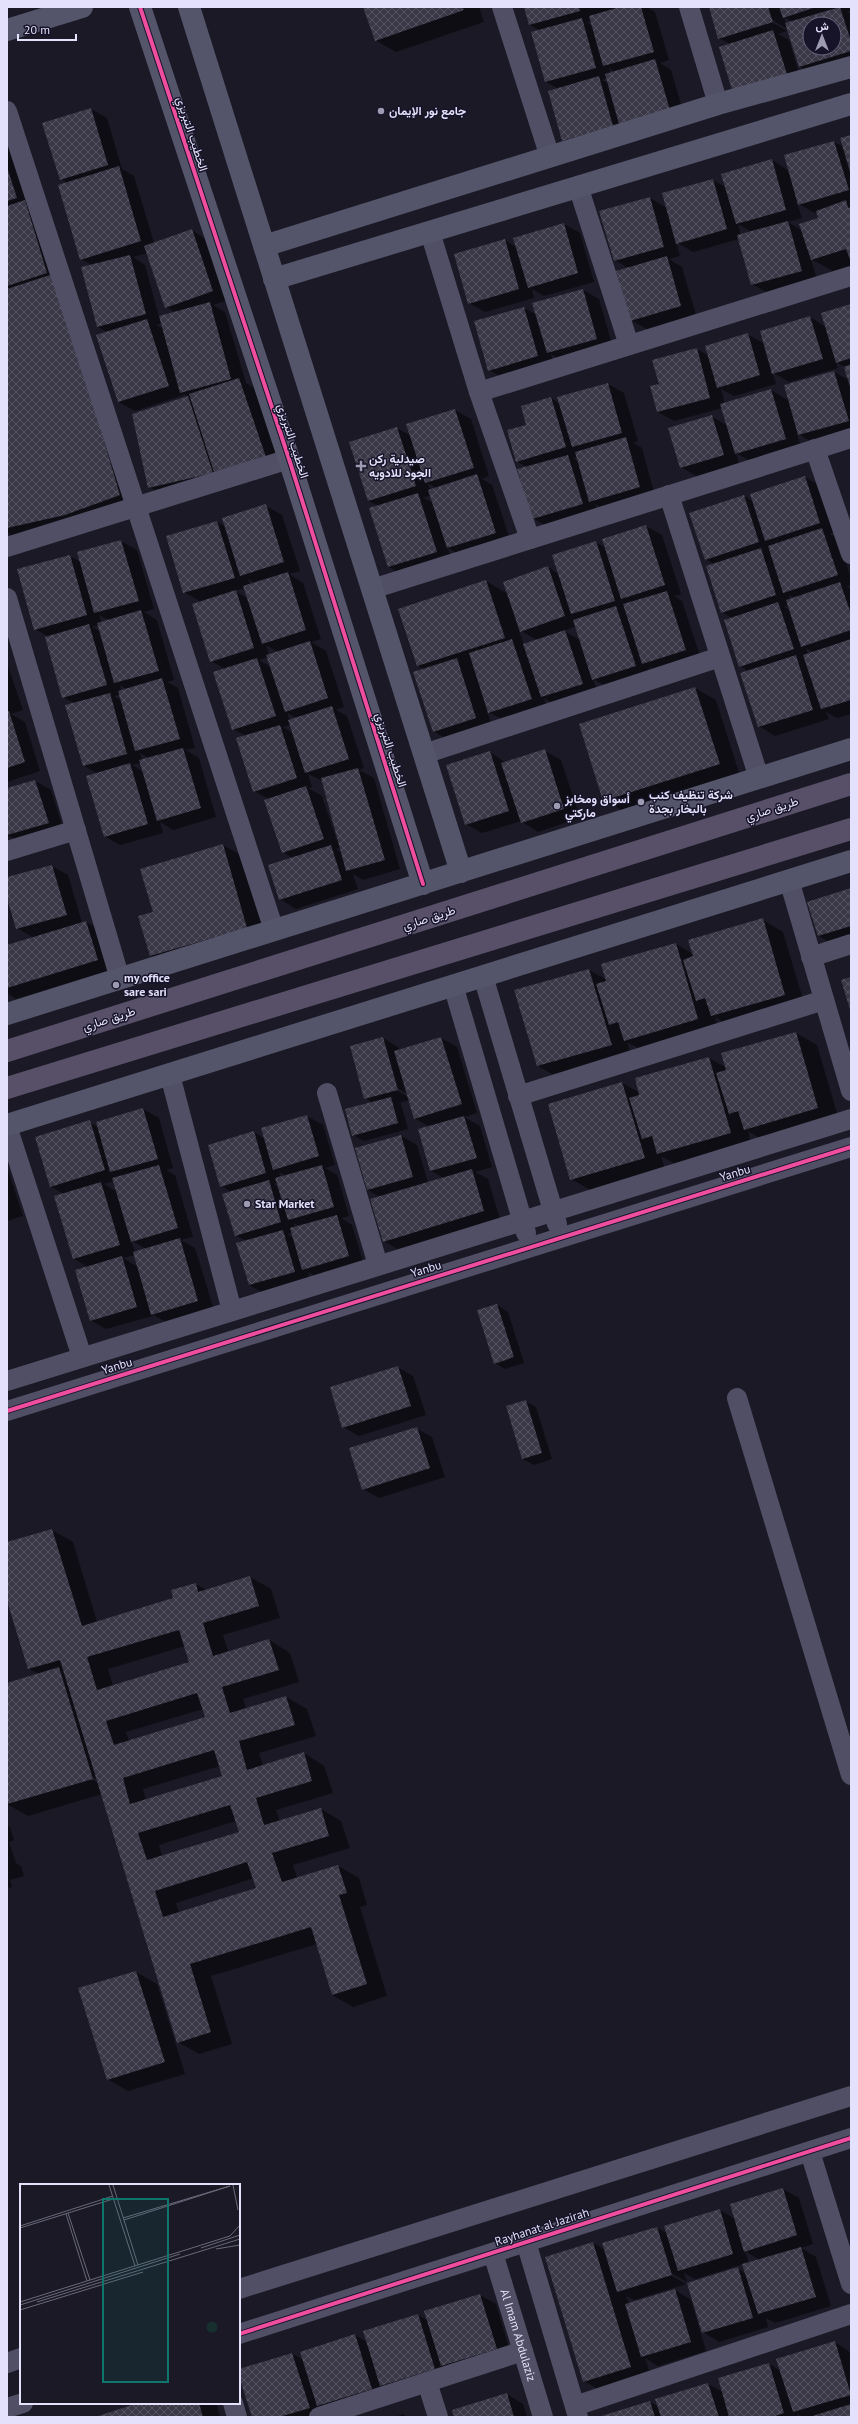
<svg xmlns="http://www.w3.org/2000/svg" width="858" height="2424" font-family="'PT Sans',Vazirmatn,sans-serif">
	<defs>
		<pattern id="building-cross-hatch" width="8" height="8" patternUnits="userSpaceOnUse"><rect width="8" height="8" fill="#3a3846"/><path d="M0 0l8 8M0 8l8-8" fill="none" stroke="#565462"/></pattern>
	</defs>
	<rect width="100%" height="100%" fill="#1a1925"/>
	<!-- shadow -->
	<path fill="#0007" fill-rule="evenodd" d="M364,7H479L484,22L396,52L375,40Z
		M525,7H647L655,12L669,60L660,63L671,70L685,118L579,149L563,140L559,89L546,82L541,31L530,25ZM591,21L592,26L587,22ZM609,68L615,72L610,73ZM607,78L608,83L602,80Z
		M710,7H851V11H847L851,14V65L816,76L800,67L789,30L769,18L768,20L787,31L778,34L789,40L802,83L719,38ZM784,17L793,22L786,24ZM810,24H834V48H810Z
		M91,109L107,118L122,169L134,176L154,243L192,230L207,240L228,300L213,305L225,312L246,383L254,388L281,466L165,496L149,487L133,414L189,397L183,393L184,395L135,411L119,402L107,332L98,327L92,265L81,259L67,183L61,179ZM147,253L166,307L175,312L159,317L145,265L133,257ZM162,323L164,329L156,325Z
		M7,111L135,504L22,541L7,532Z
		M851,136V203L849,204L851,205V266L833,271L811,259L817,280L768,293L752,284L739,239L693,252L676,242L680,256L669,259L682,267L696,315L647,329L631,320L628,268L615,260L650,198L667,208L713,180L727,188L772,160L789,171L785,156L834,142L844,147ZM797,203L815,213L817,212L819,218L803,231L788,222L802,218ZM738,224L752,232L741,235Z
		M564,224L580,233L594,282L544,296L532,289L534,298L485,312L469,303L505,240L517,248Z
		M583,290L599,299L613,348L564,362L551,354L554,365L505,379L489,370L524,308L537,315Z
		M851,306V433L815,444L797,433L801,448L752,462L736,453L739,464L696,476L681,467L711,416L728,426L722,408L674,421L658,412L660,385L697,349L709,356L747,334L765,344L810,317L826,327ZM836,362L845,367L849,380L834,372L785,386L789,401L771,390L725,404L721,389L734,396L776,384L772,372L789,382L838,368Z
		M608,384L624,393L638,441L633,443L642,448L655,496L606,510L595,504L598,513L549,528L533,518L527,467L516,461L527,425L551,398L560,404ZM578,457L579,462L573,458Z
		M455,410L471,419L489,476L482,479L492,485L511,542L464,557L448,548L452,561L405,576L389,567L379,506L368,501L397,428L411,436ZM428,483L436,488L430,490ZM431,495L434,503L423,498Z
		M805,477L821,486L836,532L830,534L838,539L851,578V585L846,586L851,589V714L837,718L826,712L829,719L775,736L759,726L748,671L740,666L732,618L722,612L714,564L705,559L744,496L754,502ZM789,595L794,598L790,599ZM788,605L790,610L784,607ZM806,648L813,652L808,654Z
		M266,506L282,515L300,571L289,574L303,583L321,639L311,642L326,651L344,707L336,710L347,716L364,768L359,770L374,778L400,869L363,880L353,874L358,889L296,909L280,899L293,858L283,852L269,799L254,791L246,736L233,729L225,669L211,661L201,602L184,592L217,522L226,527ZM248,579L256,584L250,585ZM245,588L248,599L235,591ZM266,645L278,652L269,655ZM268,657L271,667L259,660ZM287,713L297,718L290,720ZM290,725L293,733L283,727ZM308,774L323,781L338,840L337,841L322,796L308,788L312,787ZM341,848L342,853L336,849Z
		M646,526L662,535L681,594L674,596L682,601L701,659L659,673L649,667L651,675L609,688L593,679L598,693L557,706L544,698L547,708L505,721L487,711L492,727L449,740L433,731L425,670L418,666L486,581L508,594L548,567L559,574L595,542L606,548ZM516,621H518L521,631L537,640L524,645ZM576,626L580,640L564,631Z
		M121,541L137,550L154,609L144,612L157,620L174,680L167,682L178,688L195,748L186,750L199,758L216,817L173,830L160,822L163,833L120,845L104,836L98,774L83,765L75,704L63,697L49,637L35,629L69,556L81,562ZM99,615L109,620L101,622ZM99,625L101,632L92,627ZM120,685L126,689L121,691ZM120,695L122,701L114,696ZM140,753L149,758L142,760ZM141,763L144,772L132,765Z
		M7,663L23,710L11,714L25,722L40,771L7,782Z
		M695,688L716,700L740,776L625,812L604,800Z
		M545,751L561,760L580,818L538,832L521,821L482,833L466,824L490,752L506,763Z
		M35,781L51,790L64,832L23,844L7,835L11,848L7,849V789Z
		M223,845L244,857L268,940L172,968L151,956L154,912Z
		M52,866L68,875L82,923L86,922L102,931L114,969L16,999L7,993V946L34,938L17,928L7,894V878Z
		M851,889V940L835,945L819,936Z
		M763,920L783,932L805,1006L732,1028L715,1017L719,1031L645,1052L627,1042L632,1057L559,1078L538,1066L589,970L607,980L676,944L693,954Z
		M796,1033L817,1045L839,1120L765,1141L748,1131L752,1145L679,1166L661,1156L665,1170L592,1191L571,1179L549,1104L622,1083L640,1093L709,1058L727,1068Z
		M383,1038L398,1047L399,1050L441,1038L457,1047L477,1113L464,1117L480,1126L492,1167L475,1172L488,1179L500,1220L399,1250L384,1241L380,1197L368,1190L401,1136L417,1145L428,1183L444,1178L431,1171L430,1127L414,1118L409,1100L399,1103L401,1104L408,1129L364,1141L353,1135L373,1103L365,1098ZM394,1086L408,1094V1097L393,1088Z
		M143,1109L159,1118L173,1168L166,1170L175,1175L193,1237L181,1240L195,1248L214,1310L168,1323L152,1314L153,1316L106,1329L90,1320L88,1267L74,1259L64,1194L50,1186L89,1122L98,1127ZM114,1181L117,1192L104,1184ZM131,1240L146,1249L135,1252ZM135,1255L138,1267L123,1258Z
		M307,1116L323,1125L335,1165L325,1168L337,1175L349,1216L341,1218L352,1225L364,1265L319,1278L308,1272L310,1281L265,1294L249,1285L246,1241L235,1235L232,1192L221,1186L254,1132L265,1139ZM279,1172L286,1176L281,1178ZM278,1183L279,1187L274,1184ZM294,1223L300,1226L295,1228ZM293,1232L294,1238L287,1234Z
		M7,1167L23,1216L7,1221Z
		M497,1305L508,1312L524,1363L505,1369L495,1363Z
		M397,1367L413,1376L426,1415L359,1436L343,1427Z
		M525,1401L536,1407L552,1459L534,1465L523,1459L507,1407Z
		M416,1428L432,1437L445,1477L379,1498L363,1489Z
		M52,1530L73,1542L97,1622L175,1599L195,1584L207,1590L250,1577L271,1589L280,1618L223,1635L229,1653L269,1640L290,1653L299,1682L243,1699L246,1709L286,1697L307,1709L316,1736L259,1753L263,1766L304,1753L324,1766L333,1793L276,1810L280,1822L321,1809L341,1821L350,1848L293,1865L297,1878L338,1866L359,1878L367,1905L360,1907L387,1996L353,2007L332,1995L317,1944L211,1976L232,2044L199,2054L178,2042L102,1794L28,1816L7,1804V1684L39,1674L29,1669L7,1597V1543ZM185,1646L190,1663L113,1686L108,1669ZM203,1709L206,1718L129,1741L126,1732ZM220,1766L223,1776L146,1800L143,1789ZM89,1775L98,1780V1783L88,1777ZM236,1821L240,1833L162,1856L159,1845ZM254,1878L257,1889L179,1913L176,1903Z
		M7,1826L10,1827L14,1840L9,1842L16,1863L21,1866L24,1876L10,1880L12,1887L7,1888Z
		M136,1972L157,1984L185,2074L128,2091L107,2079Z
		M783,2189L799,2198L813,2244L801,2248L816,2257L831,2306L775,2323L766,2318L768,2327L719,2342L703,2332L737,2268L746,2274L743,2264L695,2279L684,2273L687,2282L668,2271L667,2273L686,2284L634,2300L626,2296L629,2304L675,2290L691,2300L706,2351L658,2366L645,2358L652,2379L605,2393L584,2381L593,2243L605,2250L657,2228L668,2234L720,2210L735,2219ZM745,2251L760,2260L749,2263Z
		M480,2295L496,2304L512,2358L324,2417H253L239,2370L292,2354L304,2360L355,2335L367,2342L418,2315L428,2321Z
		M835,2342L851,2353V2417H803L797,2414L798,2417H600L650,2402L659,2407L657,2399L708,2384L723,2392L769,2364L781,2371Z
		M507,2394L523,2404L527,2417H455Z
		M141,2403H216L220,2417H97Z
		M403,2414L407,2417H395Z"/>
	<!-- building -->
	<path fill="url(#building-cross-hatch)" fill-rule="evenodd" d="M363,7H462L464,10L375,41Z
		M524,7H579L580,11L529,25Z
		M620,7H641L654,52L603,66L589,16Z
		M709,7H768L773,22L718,39Z
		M779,7H816L783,18Z
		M840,7L851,41V51L799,67L785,23ZM810,24H834V48H810Z
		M582,18L596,68L545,82L531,32Z
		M773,30L787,74L732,90L719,47Z
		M655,59L670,110L619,124L605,74Z
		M599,76L613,126L562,141L548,91Z
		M91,108L108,165L60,180L42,123Z
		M851,135V175L840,138Z
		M834,141L849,190L798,205L784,155Z
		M772,159L786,210L736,224L721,174Z
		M119,166L141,241L80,260L58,185Z
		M7,167L17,198L7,201Z
		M713,179L727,229L676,244L662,193Z
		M650,197L664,247L614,261L599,211Z
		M25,200L47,273L7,286V206Z
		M846,200L848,208L851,207V262L846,249L811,260L799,224L818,218L816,211Z
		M788,221L802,271L751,285L737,235Z
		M564,223L578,273L528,288L513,238Z
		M192,229L213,291L165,308L144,246Z
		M505,239L519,289L468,304L454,254Z
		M130,255L146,314L97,327L81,267Z
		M667,256L681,306L630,321L616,271Z
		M50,275L75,343L120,495L65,515L7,528V289Z
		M583,289L597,339L547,353L532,303Z
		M210,302L231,379L180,393L159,316Z
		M851,304V358L836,363L821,313Z
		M524,307L538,356L488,371L474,321Z
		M810,316L823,359L772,374L760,331Z
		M147,319L169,386L118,402L96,335Z
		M748,333L760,375L717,388L705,346Z
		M697,348L710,398L657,412L650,386L659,384L652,360Z
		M851,364V390L844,367Z
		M834,371L849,421L798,435L784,385Z
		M239,378L266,457L214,472L189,394Z
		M608,383L622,433L572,447L557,397Z
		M771,389L786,439L735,454L720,404Z
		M188,396L213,473L148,488L132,414Z
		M551,397L566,447L516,462L507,430L526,425L521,406Z
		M455,409L474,468L425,483L406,424Z
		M712,415L724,455L680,468L668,428Z
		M397,427L416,486L368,501L349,442Z
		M626,437L640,487L589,502L575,452Z
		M568,455L583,504L532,519L517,469Z
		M477,474L496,533L447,548L428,490Z
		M805,476L820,523L765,541L750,494Z
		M418,493L437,552L388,567L369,508Z
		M744,495L759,542L705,560L689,513Z
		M266,504L284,562L240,576L222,518Z
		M217,521L235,578L183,593L166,536Z
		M646,525L665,585L621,599L602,539Z
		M822,528L838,575L783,593L768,546Z
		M121,540L139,601L94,613L77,552Z
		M596,541L615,601L571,614L552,555Z
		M761,548L776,595L721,613L706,566Z
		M70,555L87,615L34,630L17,569Z
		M548,566L565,616L520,632L503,582Z
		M288,572L306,630L262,644L243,586Z
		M486,580L505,638L417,666L398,609Z
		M840,582L851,614V630L801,647L786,600Z
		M236,590L254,648L210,662L192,604Z
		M667,591L686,650L642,664L623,604Z
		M778,602L794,649L739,667L724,620Z
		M616,606L636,666L592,680L573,620Z
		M141,610L159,671L114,683L97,623Z
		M89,624L107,685L62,698L45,637Z
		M565,630L583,684L541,697L523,644Z
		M512,639L532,699L488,713L469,653Z
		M851,639V700L821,709L803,655Z
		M310,641L328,698L285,712L266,655Z
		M796,655L813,710L758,727L740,673Z
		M257,658L276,716L232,730L213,672Z
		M457,658L476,718L433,732L413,672Z
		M162,678L180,739L135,751L118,691Z
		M695,687L720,764L603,801L579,724Z
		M110,693L127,754L83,766L65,705Z
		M332,706L349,759L305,773L288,720Z
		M9,711L25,762L7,768V712Z
		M280,725L297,778L253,792L236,738Z
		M183,748L201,808L157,821L139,760Z
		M545,749L564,809L521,823L501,763Z
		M490,751L509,811L465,825L446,765Z
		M130,763L148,824L104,837L86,776Z
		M358,768L385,860L346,871L321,778Z
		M35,780L49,823L7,835V788Z
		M306,786L324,839L282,853L264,800Z
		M223,844L247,928L150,956L138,916L153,912L140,869Z
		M331,845L342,880L279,900L268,865Z
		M52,865L67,915L16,929L7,898V877Z
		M851,888V926L818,936L807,902Z
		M763,918L785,995L711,1016L705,998L696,1001L683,960L693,956L688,940Z
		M86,921L98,960L7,988V945Z
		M676,943L698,1019L624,1041L618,1022L609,1025L596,984L606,981L601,964Z
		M589,969L612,1045L537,1066L514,990Z
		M851,977V1013L841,980Z
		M796,1032L818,1108L744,1130L738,1111L729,1114L716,1073L726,1070L721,1053Z
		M383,1037L398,1090L364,1099L350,1046Z
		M441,1037L462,1104L414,1119L394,1051Z
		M709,1057L731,1133L657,1154L652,1136L642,1139L629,1098L639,1095L635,1078Z
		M622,1082L645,1158L570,1180L548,1104Z
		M391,1097L398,1123L352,1136L345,1109Z
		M143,1108L158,1159L110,1172L96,1122Z
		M307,1115L319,1156L273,1170L261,1128Z
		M464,1116L477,1158L430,1171L418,1129Z
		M90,1120L105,1170L50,1187L35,1137Z
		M254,1131L266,1173L220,1187L208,1145Z
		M401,1135L413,1177L367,1190L355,1148Z
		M159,1165L178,1228L131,1242L112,1178Z
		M322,1165L334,1207L288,1220L275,1178Z
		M472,1169L484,1211L383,1242L370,1199Z
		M269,1180L281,1222L235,1236L222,1194Z
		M101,1182L120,1245L73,1259L54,1196Z
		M337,1215L349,1256L302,1270L290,1228Z
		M283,1230L295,1272L249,1285L236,1243Z
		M180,1238L198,1301L151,1315L133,1252Z
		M122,1256L137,1307L90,1321L75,1270Z
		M497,1304L514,1357L494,1364L477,1310Z
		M398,1366L411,1406L342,1428L330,1387Z
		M526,1400L542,1453L522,1459L506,1406Z
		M417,1427L430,1468L362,1490L349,1448Z
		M52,1529L82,1626L173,1598L171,1590L196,1583L198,1592L250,1576L259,1606L203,1623L213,1656L269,1639L279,1670L222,1687L230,1713L286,1696L295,1725L239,1741L247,1770L304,1752L312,1781L256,1798L264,1825L321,1808L329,1836L272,1853L282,1882L338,1865L347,1893L339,1895L367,1984L332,1995L311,1927L190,1964L211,2032L177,2043L60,1660L28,1669L7,1601V1542ZM179,1630L189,1662L97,1690L87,1657ZM197,1693L205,1717L114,1745L106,1721ZM214,1750L222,1776L130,1804L123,1778ZM230,1805L239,1832L147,1860L138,1833ZM247,1862L256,1888L163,1917L155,1891Z
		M59,1667L93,1779L7,1804V1683Z
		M136,1971L165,2062L107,2080L78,1988Z
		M783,2188L797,2235L744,2252L730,2204Z
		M720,2209L733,2254L678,2271L664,2226Z
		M657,2227L672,2275L617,2292L602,2243Z
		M593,2242L631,2367L583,2382L545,2257Z
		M801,2247L816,2297L758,2314L742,2264Z
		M738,2267L753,2318L702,2333L687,2283Z
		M675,2289L691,2342L641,2357L625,2304Z
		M480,2294L497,2349L441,2366L424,2311Z
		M418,2314L435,2369L380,2386L363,2331Z
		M355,2334L372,2389L317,2406L300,2352Z
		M835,2341L851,2395L793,2412L776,2359Z
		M292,2353L310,2408L279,2417H252L239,2376V2369Z
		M769,2363L784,2413L772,2417H729L718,2378Z
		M708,2383L719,2417H661L655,2399Z
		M507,2393L514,2417H454L452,2410Z
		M650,2401L655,2417H598Z
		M138,2403H199L203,2417H95Z
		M851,2404V2417H809Z"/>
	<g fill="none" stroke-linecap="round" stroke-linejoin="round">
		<!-- street -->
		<g stroke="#504f65" stroke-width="20">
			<path d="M502,7L550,157"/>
			<path d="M689,7L718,104"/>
			<path d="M7,111L274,930"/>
			<path d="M578,186L629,345"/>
			<path d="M430,232L479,392L530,539"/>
			<path d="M479,392L851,276"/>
			<path d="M815,449L851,554"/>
			<path d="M669,495L759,778"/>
			<path d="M7,547L289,459"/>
			<path d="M372,589L851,438"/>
			<path d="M7,598L120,979"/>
			<path d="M424,754L720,657"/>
			<path d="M7,851L76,830"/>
			<path d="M789,880L851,1091"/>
			<path d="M811,957L851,944"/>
			<path d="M483,976L557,1224"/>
			<path d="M453,985L526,1233"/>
			<path d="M170,1075L232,1311"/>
			<path d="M327,1093L378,1265"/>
			<path d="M518,1096L824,1000"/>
			<path d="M7,1126L82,1357"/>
			<path d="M7,1381L851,1119"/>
			<path d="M737,1398L851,1775"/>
			<path d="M7,1411L851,1147"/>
			<path d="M810,2152L851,2284"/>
			<path d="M526,2242L578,2417"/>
			<path id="s1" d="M493,2253L543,2417"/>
			<path d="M239,2289L851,2096"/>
			<path d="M239,2334L851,2138"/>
			<path d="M7,2363L21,2358"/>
			<path d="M427,2382L438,2417"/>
			<path d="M233,2403L237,2417"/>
			<path d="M575,2406L851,2314"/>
			<path d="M7,2408L23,2403"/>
			<path d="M319,2417L523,2351"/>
		</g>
		<!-- secondary -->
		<path stroke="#54546a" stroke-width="22" d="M140,7L289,459L423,884
			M189,7L461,872
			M7,30L82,7
			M264,246L718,104L851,67
			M274,279L851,104
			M7,1014L851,749
			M7,1125L851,861"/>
		<!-- primary -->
		<path stroke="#575068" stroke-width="22" d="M7,1051L851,784
			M7,1088L851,829"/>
		<!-- cycleway casing -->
		<g stroke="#17142a" stroke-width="6">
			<path id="cycleway" d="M140,7L289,459L423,884
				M7,1411L851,1147
				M239,2334L851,2138"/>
		</g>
		<!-- cycleway -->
		<use href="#cycleway" stroke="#ef4d9e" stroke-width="4"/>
	</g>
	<!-- markers -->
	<g fill="#9d9bb1" stroke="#17142a" stroke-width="1.5">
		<circle cx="381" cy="111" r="4"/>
		<path d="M359 460h4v4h4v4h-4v4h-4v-4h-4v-4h4z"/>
		<circle cx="641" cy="802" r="4"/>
		<circle cx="557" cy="806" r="4"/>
		<circle cx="116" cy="985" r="4"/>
		<circle cx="247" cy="1204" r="4"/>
	</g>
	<g text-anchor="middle" stroke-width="3" stroke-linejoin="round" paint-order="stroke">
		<!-- poi labels -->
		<g font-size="12" font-weight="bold" fill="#e3e1fc" stroke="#17142a" text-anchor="start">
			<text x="389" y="115">جامع نور الإيمان</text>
			<text x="369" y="463">صيدلية ركن<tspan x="369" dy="14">الجود للادويه</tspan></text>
			<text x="649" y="799">شركة تنظيف كنب<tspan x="649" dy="14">بالبخار بجدة</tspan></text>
			<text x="565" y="803">أسواق ومخابز<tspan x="565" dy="14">ماركتي</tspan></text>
			<text x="124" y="982">my office<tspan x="124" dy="14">sare sari</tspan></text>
			<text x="255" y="1208">Star Market</text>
		</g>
		<!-- street labels -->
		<g font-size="12" fill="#e3e1fc" stroke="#17142a">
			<text transform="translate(192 134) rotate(72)" y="4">الخطيب التبريزي</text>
			<text transform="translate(293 441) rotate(72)" y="4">الخطيب التبريزي</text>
			<text transform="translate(391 750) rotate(72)" y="4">الخطيب التبريزي</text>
			<text transform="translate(772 809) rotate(-18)" y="4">طريق صاري</text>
			<text transform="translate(429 918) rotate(-18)" y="4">طريق صاري</text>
			<text transform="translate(109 1019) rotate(-18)" y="4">طريق صاري</text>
			<text transform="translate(735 1173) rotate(-17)" y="4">Yanbu</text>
			<text transform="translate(426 1269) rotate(-17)" y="4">Yanbu</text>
			<text transform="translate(117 1366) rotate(-17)" y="4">Yanbu</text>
			<text transform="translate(542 2227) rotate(-18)" y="4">Rayhanat al Jazirah</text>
			<text dy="4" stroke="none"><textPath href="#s1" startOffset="86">Al Imam Abdulaziz</textPath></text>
		</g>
	</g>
	<!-- overview -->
	<g transform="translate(20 2184)">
		<rect width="220" height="220" fill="#1a1925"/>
		<path d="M186.5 143a5.5 5.5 0 1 1 11 0a5.5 5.5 0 1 1-11 0Z" fill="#182f2f"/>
		<path fill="none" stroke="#6a697b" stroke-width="1" d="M89,1L115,82M93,1L118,81M213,1L218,26M48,29L70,96M46,30L67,97M103,34L210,2M104,36L210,2M0,42L93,12M0,44L93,15M181,64L220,51M196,65L220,61M0,118L210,52L220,41M17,118L220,55M0,121L160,70M0,126L123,88"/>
		<path fill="#0f766e" fill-opacity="0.15" stroke="#0f766e" stroke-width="2" d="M83,15H148V198H83Z"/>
		<rect width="220" height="220" fill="none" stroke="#e3e1fc" stroke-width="2"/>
	</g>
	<!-- border -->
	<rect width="858" height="2424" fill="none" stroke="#e3e1fc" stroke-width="16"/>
	<!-- north arrow -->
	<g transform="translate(822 36)"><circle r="19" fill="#17142a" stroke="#69667e"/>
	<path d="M0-3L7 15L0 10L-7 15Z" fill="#9d9bb1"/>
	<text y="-6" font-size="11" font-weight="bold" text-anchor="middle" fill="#e3e1fc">ش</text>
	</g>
	<!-- scale -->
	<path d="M18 34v6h58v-6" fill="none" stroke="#e3e1fc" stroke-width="2"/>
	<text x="24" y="34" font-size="12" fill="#e3e1fc" stroke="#17142a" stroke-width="3" paint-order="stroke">20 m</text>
</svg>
